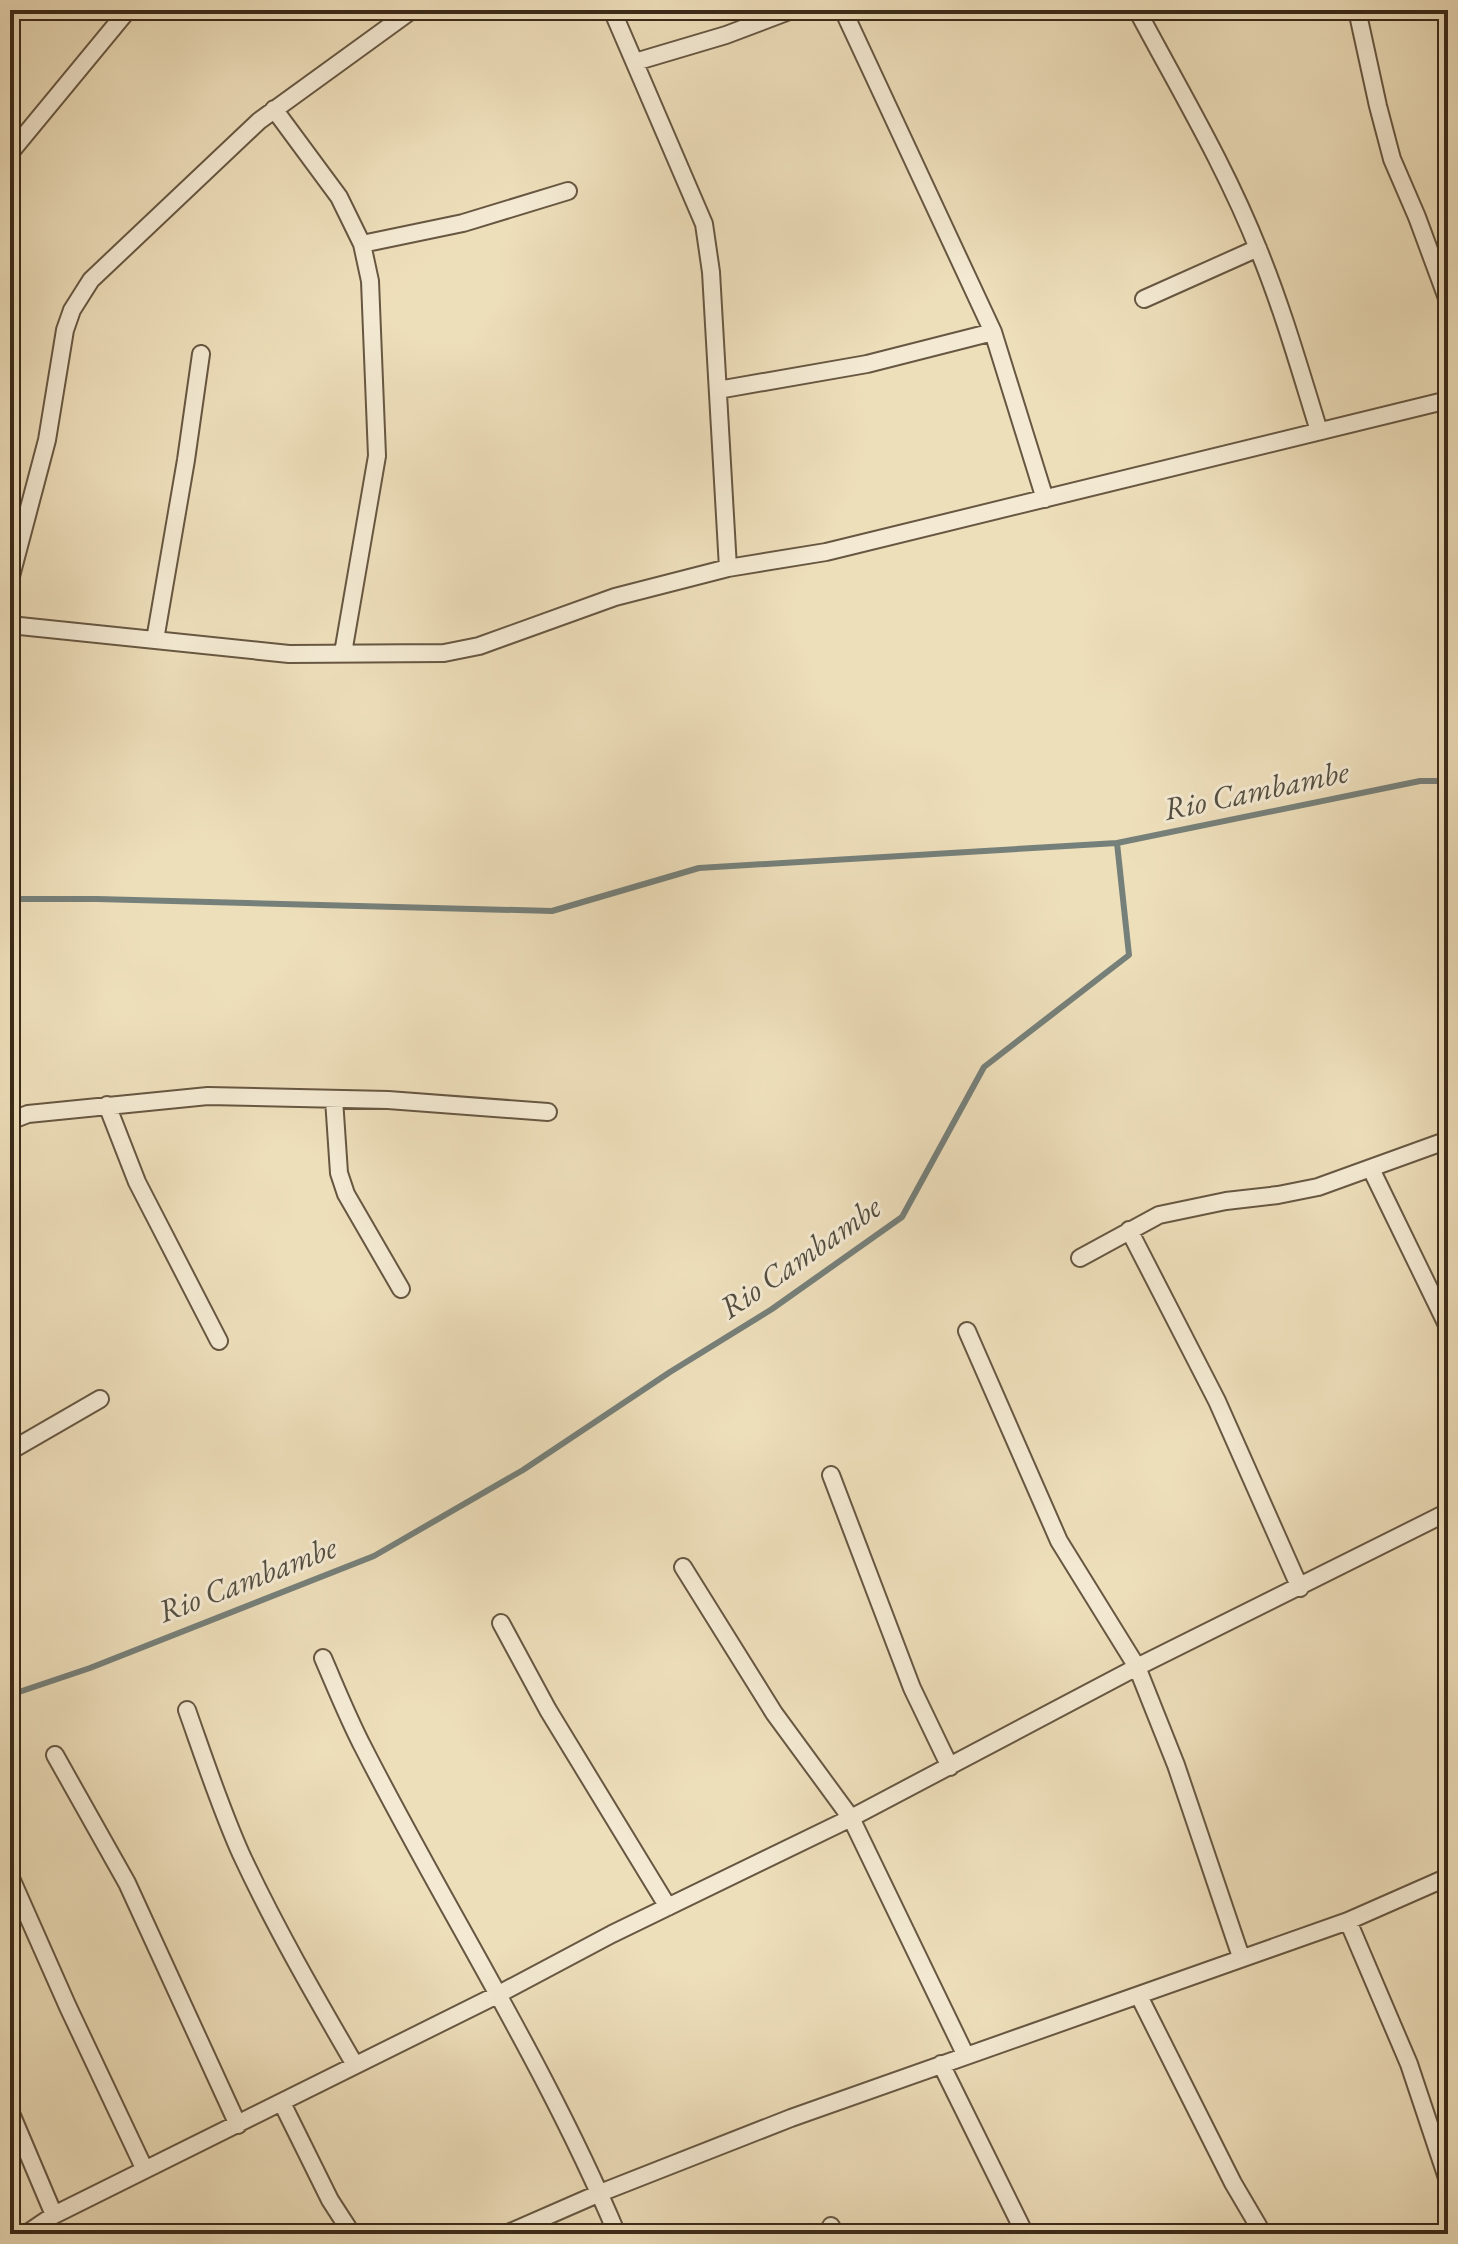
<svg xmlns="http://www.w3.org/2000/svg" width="1458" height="2244" font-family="'EB Garamond',serif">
	<rect width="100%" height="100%" fill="#eedfbb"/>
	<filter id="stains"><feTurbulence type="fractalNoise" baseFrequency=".0025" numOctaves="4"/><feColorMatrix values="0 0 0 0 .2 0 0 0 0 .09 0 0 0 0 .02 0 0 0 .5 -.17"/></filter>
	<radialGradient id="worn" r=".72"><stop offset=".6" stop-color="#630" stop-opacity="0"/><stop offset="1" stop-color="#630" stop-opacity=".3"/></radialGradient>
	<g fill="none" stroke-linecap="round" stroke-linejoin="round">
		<!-- stream -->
		<path stroke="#76807a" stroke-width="6" d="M10,899H97L552,911L699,868L1117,843
			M10,1695L90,1668L374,1556L523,1470L670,1372L772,1309L902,1217L984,1067L1129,955L1117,843L1420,781H1448"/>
		<!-- minor casing -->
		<g stroke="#675742" stroke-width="20">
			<path id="minor" d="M612,10L704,224L711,272L728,568
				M843,10L993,332L1045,499
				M1137,10C1179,89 1226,167 1259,251C1283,310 1300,370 1319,431
				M1357,10L1378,106L1392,159L1417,217L1448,301
				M635,62L726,35L792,10
				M274,109L339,197L362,244L370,281L377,456L343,653
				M10,153L128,10
				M362,244L463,223L568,191
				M1144,299L1258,248
				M718,390L867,364L993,332
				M10,580L47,440L65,330L72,310L91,280L259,121L412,10
				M10,625L289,654L444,653L479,646L615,597L728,568L826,552L1448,400
				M155,640L186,460L201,354
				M334,1099L339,1173L346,1194L401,1289
				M107,1105L137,1182L219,1341
				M10,1121L28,1114L208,1096L388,1100L548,1112
				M1371,1169L1448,1327
				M1129,1230L1217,1401L1300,1588
				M1080,1258L1159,1215L1226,1201L1278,1195L1318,1187L1448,1140
				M967,1331L1059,1541L1137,1667L1176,1765L1241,1957
				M10,1451L100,1399
				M831,1475L912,1688L950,1767
				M683,1567L774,1713L851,1818L966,2056
				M501,1623L548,1710L668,1907
				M323,1658C336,1688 348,1718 363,1747C446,1910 546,2065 617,2234
				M187,1710C204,1758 220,1807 241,1854C275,1927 315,1996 355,2065
				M55,1755L127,1883L238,2125
				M10,1876L68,2007L145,2170
				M1348,1921L1409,2064L1448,2181
				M1139,1996L1233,2183L1263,2234
				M941,2064L1025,2234
				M282,2103L330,2200L352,2234
				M10,2111L54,2215
				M831,2226L835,2234
				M26,2234L54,2215L499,1994L612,1934L851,1818L1137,1667L1448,1512
				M506,2234L600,2193L791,2118L1348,1921L1448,1877"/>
		</g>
		<!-- minor -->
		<use href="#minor" stroke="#f4ead3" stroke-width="16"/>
	</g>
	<g text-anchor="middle" stroke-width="6" stroke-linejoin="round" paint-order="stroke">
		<!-- water labels -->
		<g font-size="32" font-style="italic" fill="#534e41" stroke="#f4ead3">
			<text transform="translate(1256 790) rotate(-12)" y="11">Rio Cambambe</text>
			<text transform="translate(800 1257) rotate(-35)" y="11">Rio Cambambe</text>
			<text transform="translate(247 1579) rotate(-21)" y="11">Rio Cambambe</text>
		</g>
	</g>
	<!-- margin -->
	<rect width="1458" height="2244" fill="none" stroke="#eedfbb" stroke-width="40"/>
	<rect x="12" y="12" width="1434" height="2220" fill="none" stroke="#3a2a19" stroke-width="4"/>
	<rect x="20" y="20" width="1418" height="2204" fill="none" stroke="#3a2a19" stroke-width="2"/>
	<rect width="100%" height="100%" filter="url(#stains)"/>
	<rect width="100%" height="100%" fill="url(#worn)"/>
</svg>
